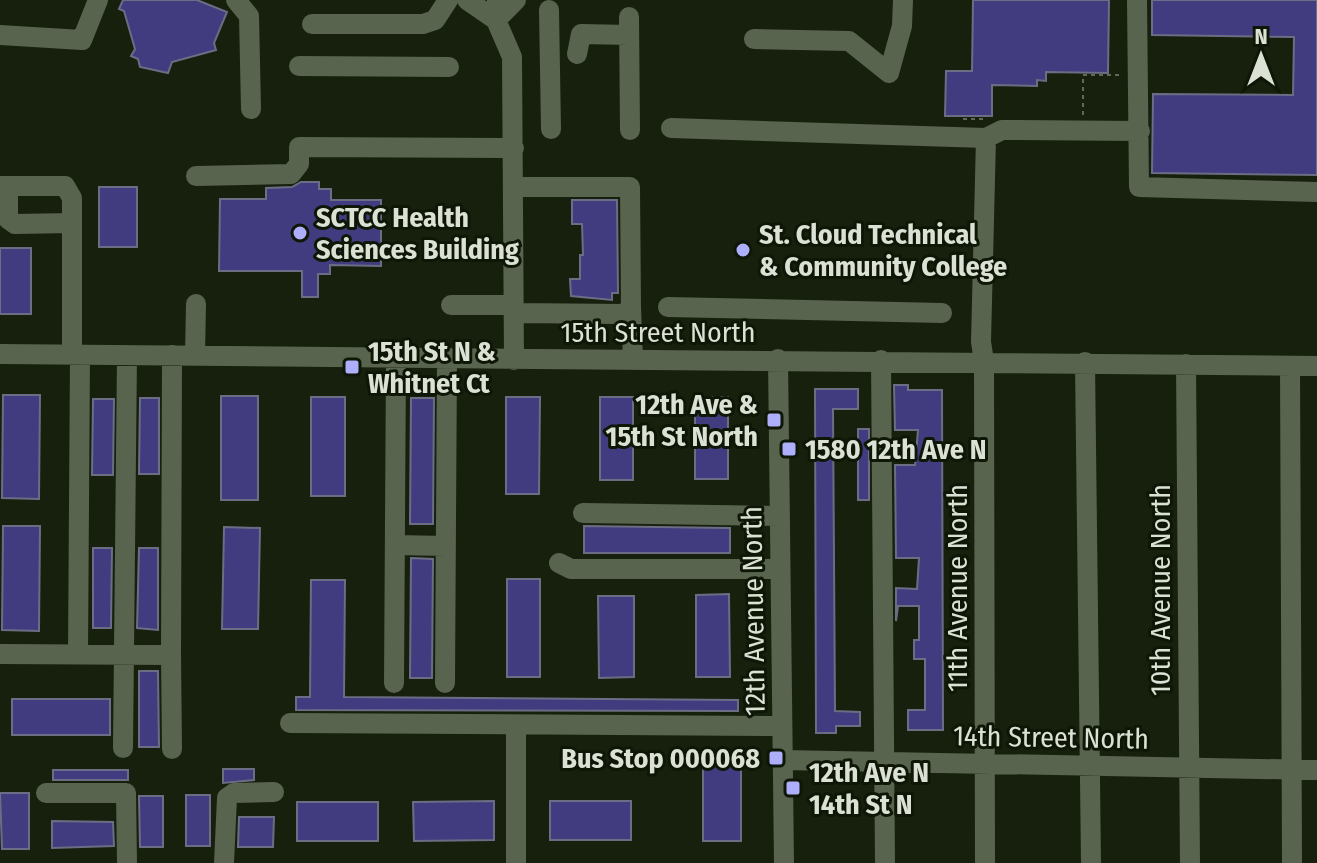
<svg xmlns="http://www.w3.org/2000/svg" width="1317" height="863" font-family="'Fira Sans Condensed',sans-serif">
	<rect width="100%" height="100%" fill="#16200d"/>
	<!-- building -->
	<path fill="#403c7f" stroke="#6c6d84" stroke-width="2" d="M123,0H197L227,12L214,43L216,50L172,62L168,73L140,67L138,59L131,56L135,49L124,11L119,9Z
		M973,0H1109L1108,73L1046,72V81L1037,80V86L992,85V116H945L946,71H972Z
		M1152,0H1317V175L1152,173L1153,94L1293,95L1294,37L1152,35Z
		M301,182H319V189H331V200H381V266L330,265V274H318V297H302V271H219L220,199H266V188L292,187Z
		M99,187H137V247H99Z
		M572,200H617L618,293H612V300L571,296L570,279H580V255H583L582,224H572Z
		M0,248H31V314H0Z
		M894,385H908V390H942L943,730H908V710H925V659H914V640H919V606H898L896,621V588L917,589L919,558H896L895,465H915L918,430H895Z
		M815,389H858V409H833L835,711L860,712V726H836V733H816Z
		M3,395H40L39,499L2,498Z
		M221,396H258V500H221Z
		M311,397H345V496H311Z
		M506,397H540L539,494H506Z
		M600,397H633V480H600Z
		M728,397V479H695V398Z
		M140,398H159V474H139Z
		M411,398H434L433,524H410Z
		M93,399H114L113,475H92Z
		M858,429H869V500H858Z
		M3,526H40L39,631L2,630Z
		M584,526L730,528V553H584Z
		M224,527L260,528L258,629H222Z
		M93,548H112L111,628H93Z
		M139,548H158V630L137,628Z
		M411,558L433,559L432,678H410Z
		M507,579H540V677H507Z
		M311,580H345L344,697L738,700V711L296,710V697H310Z
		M729,594L730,677H696V595Z
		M598,596H634V677L599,678Z
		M139,671H158L159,747H139Z
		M12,699H110V735H12Z
		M703,759H741V841H703Z
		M223,769H254V780L223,783Z
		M53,770H128V780H53Z
		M0,793H29V849H2Z
		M186,795H210V846H186Z
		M139,796H163V847H140Z
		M494,801V840L414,841L413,802Z
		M550,801H631V840H550Z
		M297,802H378V841H297Z
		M239,817H274L273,847H238Z
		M52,821L113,822L114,846L52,848Z"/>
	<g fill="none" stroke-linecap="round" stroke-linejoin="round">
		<!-- path -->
		<path stroke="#606858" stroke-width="2" stroke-dasharray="4 4" stroke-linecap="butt" d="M1083,115V75H1121
			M963,119H985"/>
		<!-- minor -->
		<path stroke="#59644f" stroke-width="20" d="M236,0L249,16L251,109
			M467,0L496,20
			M497,0L496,20L512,57L514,360
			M1137,0L1139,187L1317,192
			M549,10L551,129
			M629,17L630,130
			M496,20L516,0
			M312,24H423L435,20L448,0
			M0,35L82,40L98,0
			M754,39L849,41L889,73L902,26L903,0
			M577,54L581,34L629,35
			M299,66L449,67
			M671,128L986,138L1002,130L1140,131
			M196,176L291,174L299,164V147L514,148
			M0,186H65L72,198V355
			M8,186V219L15,224L72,223
			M451,305H514
			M631,307L633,360
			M668,307L942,313
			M514,313L624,314L631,307L630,187H514
			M0,354L1317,366
			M195,355L196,304
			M778,359L784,863
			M881,360L885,863
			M1085,362L1091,863
			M1186,364L1190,863
			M1290,366L1292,863
			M583,513L780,516
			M395,545L446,546
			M559,563L571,569H780
			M0,654L171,655L172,355
			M78,654L80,355
			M171,655L172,749
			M394,683L396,358
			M445,683L447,359
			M290,723L782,726
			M516,725V863
			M123,748L127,355
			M783,760L1317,770
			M46,793H126L127,863
			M224,863L227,798L234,793L274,792
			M985,863L984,361L981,342L986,138"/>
	</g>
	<!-- markers -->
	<g fill="#adaffb" stroke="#0e1605" stroke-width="3">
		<circle cx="300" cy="233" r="8"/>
		<circle cx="743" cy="250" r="8"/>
		<rect x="344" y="359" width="16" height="16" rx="4"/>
		<rect x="766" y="412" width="16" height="16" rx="4"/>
		<rect x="781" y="441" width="16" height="16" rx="4"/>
		<rect x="768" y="750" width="16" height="16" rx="4"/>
		<rect x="785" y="780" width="16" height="16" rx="4"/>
	</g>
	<g text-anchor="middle" stroke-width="6" stroke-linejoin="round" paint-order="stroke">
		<!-- poi labels -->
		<g font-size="28" font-weight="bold" fill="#dbe1d5" stroke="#0e1605" text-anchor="start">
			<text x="316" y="227">SCTCC Health<tspan x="316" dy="32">Sciences Building</tspan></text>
			<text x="759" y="244">St. Cloud Technical<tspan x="759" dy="32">&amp; Community College</tspan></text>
			<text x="368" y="361">15th St N &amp;<tspan x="368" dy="32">Whitnet Ct</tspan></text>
			<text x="758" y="414" text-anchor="end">12th Ave &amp;<tspan x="758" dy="32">15th St North</tspan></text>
			<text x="805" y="459">1580 12th Ave N</text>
			<text x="760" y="768" text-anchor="end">Bus Stop 000068</text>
			<text x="809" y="782">12th Ave N<tspan x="809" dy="32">14th St N</tspan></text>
		</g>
		<!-- street labels -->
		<g font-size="28" fill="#dbe1d5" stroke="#0e1605">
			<text x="658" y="342">15th Street North</text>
			<text transform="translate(957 588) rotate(-90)" y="10">11th Avenue North</text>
			<text transform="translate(1160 590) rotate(-90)" y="10">10th Avenue North</text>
			<text transform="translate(753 611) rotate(-91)" y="10">12th Avenue North</text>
			<text transform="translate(1051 737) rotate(1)" y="10">14th Street North</text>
		</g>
	</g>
	<!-- north arrow -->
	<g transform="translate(1261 56)" stroke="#0e1605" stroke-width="6" paint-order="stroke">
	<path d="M0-6L14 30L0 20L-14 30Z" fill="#dbe1d5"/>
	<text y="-12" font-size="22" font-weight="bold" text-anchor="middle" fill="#dbe1d5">N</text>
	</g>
</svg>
